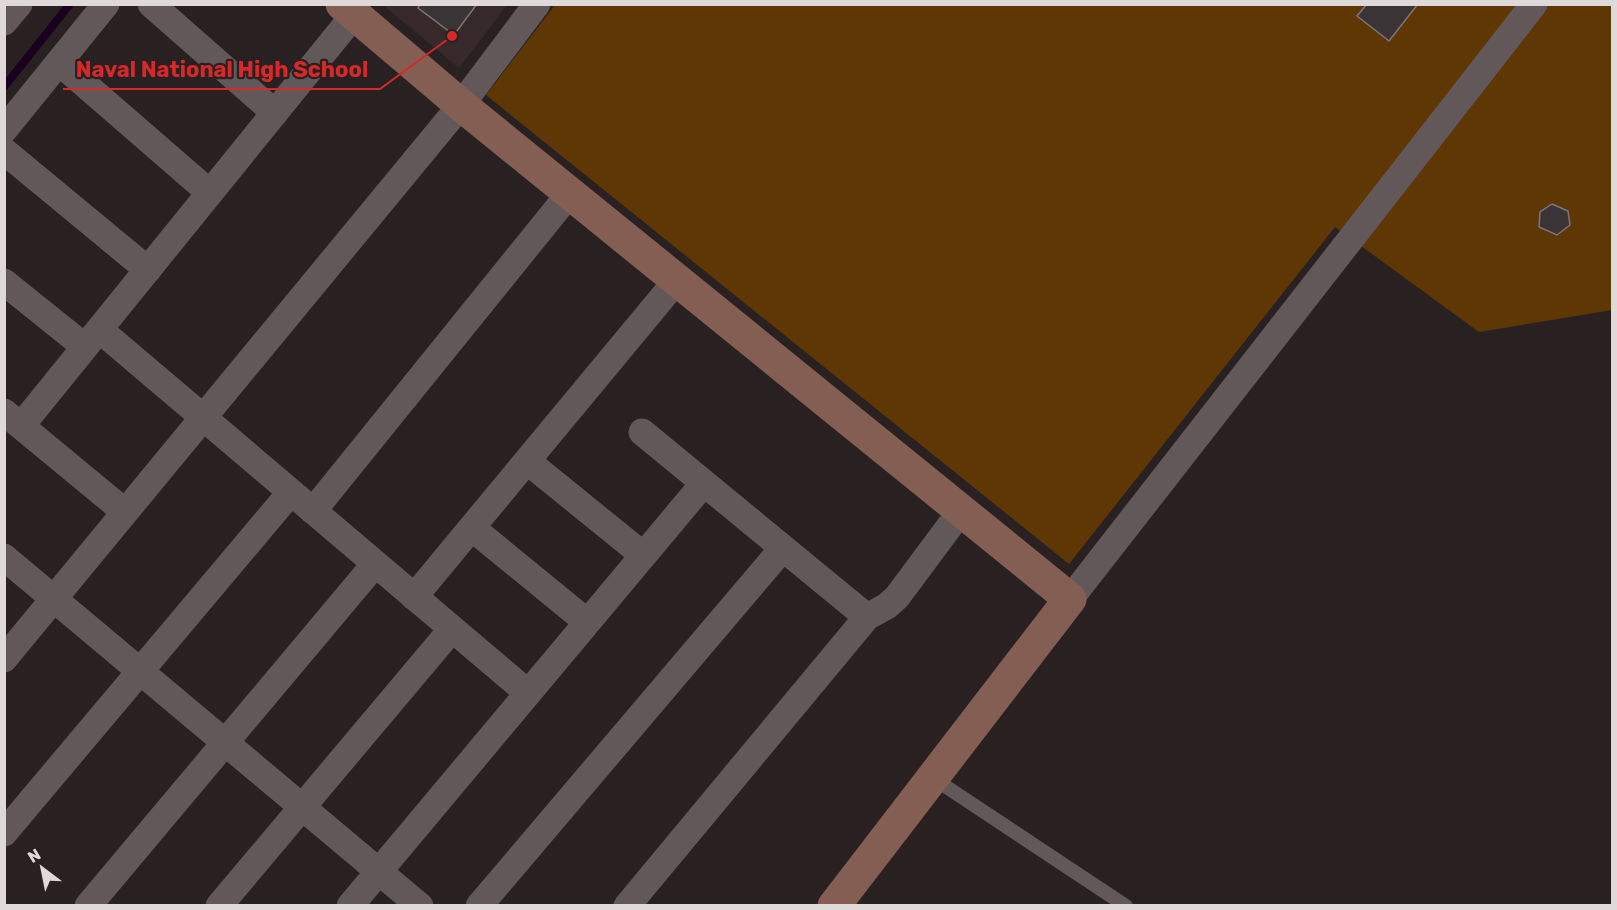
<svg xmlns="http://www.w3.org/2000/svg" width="1617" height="910" font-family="Rubik,sans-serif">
	<rect width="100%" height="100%" fill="#292121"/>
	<!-- built -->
	<path fill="#37282a" d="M383,5H507L459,68Z"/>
	<!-- green -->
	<path fill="#5f3705" d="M555,5H1612V310L1479,332L1335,227L1069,564L486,95Z"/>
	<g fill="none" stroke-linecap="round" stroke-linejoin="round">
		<!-- stream -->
		<path stroke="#18001e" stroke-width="8" d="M4,87L70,4"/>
	</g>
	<!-- building -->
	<path fill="#3b3437" stroke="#7e7579" stroke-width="1.5" d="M420,4H477L454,35L418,8Z
		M1367,4H1418L1389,41L1357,16Z
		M1552,204L1568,211L1570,225L1557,235L1539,227L1540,212Z"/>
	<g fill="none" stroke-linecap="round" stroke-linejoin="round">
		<!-- lane -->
		<path stroke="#625859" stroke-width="14" d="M933,778L1126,906"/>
		<!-- street -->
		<path stroke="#625859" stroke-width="27" d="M151,4L275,113
			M4,22L19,4
			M59,62L210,193
			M4,130L106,4
			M4,151L148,270
			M4,282L85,347
			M100,330L528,693
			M4,412L125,512
			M21,426L354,15
			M642,432L867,617
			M527,461L643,555
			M313,511L570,193
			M472,528L587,622
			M4,557L420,906
			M414,597L677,280
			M1070,599L1534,4
			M4,659L461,105L537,4
			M4,833L291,492
			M88,906L375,564
			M219,906L452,629
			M350,906L704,483
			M479,906L783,548
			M627,906L867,617L887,606L897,597L961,511"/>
		<!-- secondary -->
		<path stroke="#845d53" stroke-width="33" d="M342,4L461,105L1070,599L834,906"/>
	</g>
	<!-- callouts -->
	<path fill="none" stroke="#d62828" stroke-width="2" d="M452 36L380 89H63"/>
	<circle fill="#d62828" stroke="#292121" stroke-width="2" cx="452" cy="36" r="6"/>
	<g font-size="22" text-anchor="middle" font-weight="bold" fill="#d62828" stroke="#292121" stroke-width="4.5" stroke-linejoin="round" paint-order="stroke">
		<text x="222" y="77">Naval National High School</text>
	</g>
	<!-- border -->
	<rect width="1617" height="910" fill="none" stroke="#dfd9da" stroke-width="12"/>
	<!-- north arrow -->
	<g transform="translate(42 868) rotate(328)" stroke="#292121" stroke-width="4.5" paint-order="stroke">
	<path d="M0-4.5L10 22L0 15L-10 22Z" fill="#dfd9da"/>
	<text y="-9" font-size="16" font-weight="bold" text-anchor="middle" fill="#dfd9da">N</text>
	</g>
</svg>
